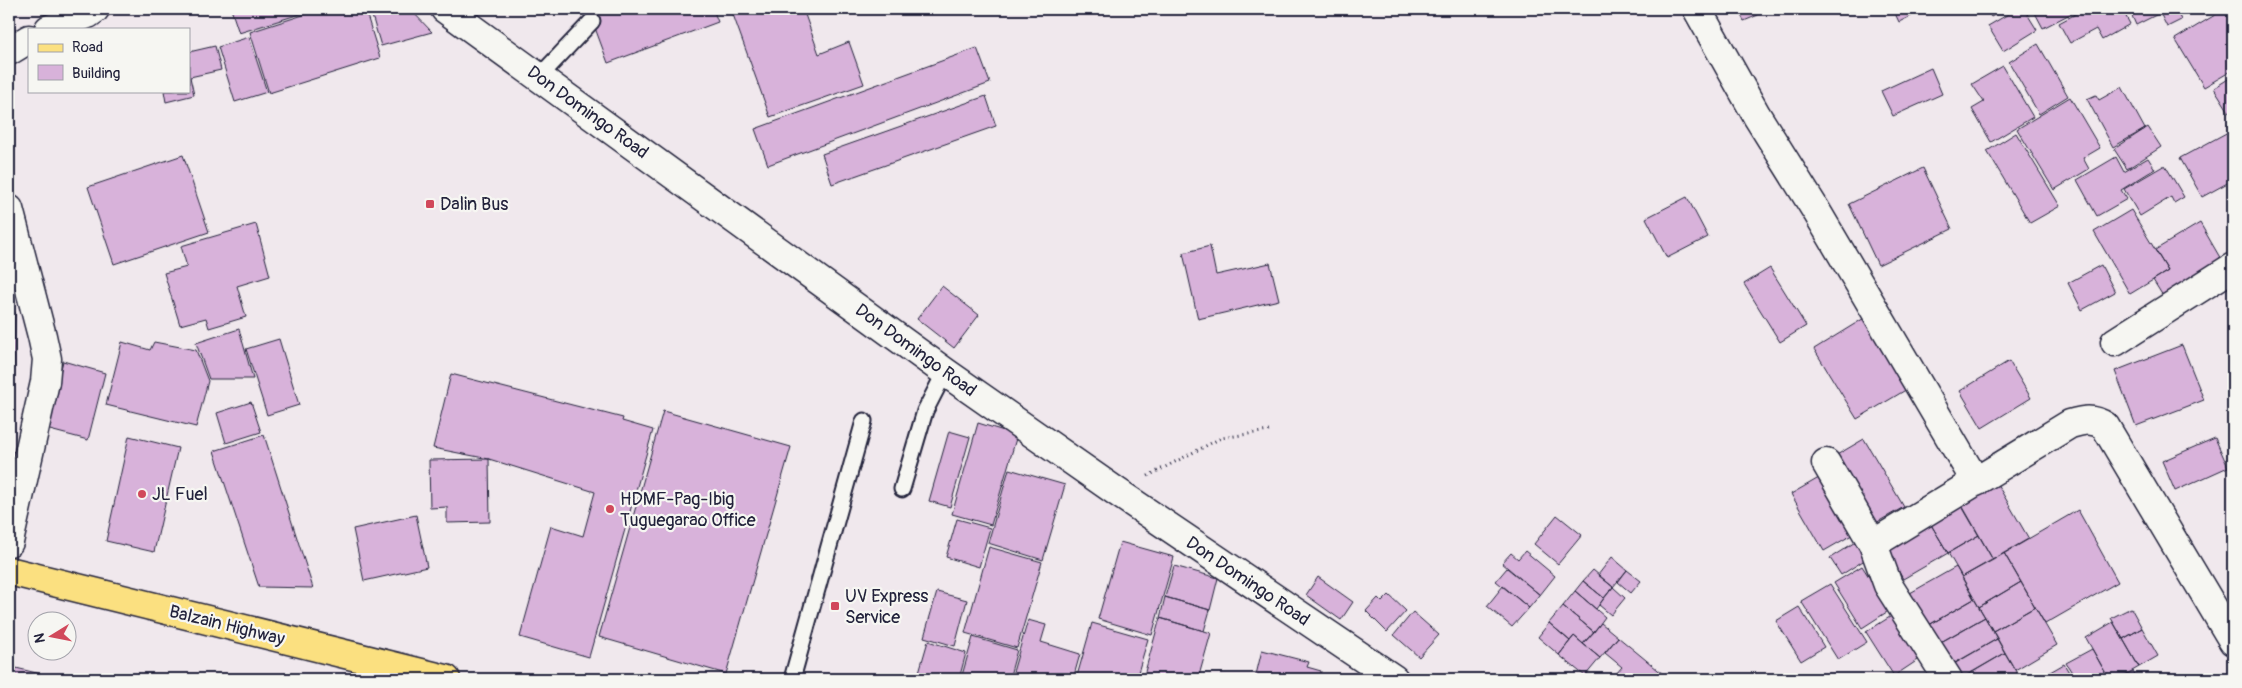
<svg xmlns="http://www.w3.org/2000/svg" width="2242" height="688" font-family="Pangolin,sans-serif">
	<rect width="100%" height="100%" fill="#f0e8ed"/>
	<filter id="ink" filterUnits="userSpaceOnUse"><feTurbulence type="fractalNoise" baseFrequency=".02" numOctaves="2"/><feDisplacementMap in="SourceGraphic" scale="10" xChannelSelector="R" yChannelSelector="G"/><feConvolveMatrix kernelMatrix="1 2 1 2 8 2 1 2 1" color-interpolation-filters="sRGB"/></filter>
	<g filter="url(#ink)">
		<!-- building -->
		<path fill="#d8b2da" stroke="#22223b" d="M231,9H316L239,33Z
			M322,9H365L380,58L269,93L250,32Z
			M370,9H410L432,32L381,46Z
			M588,9H713L718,22L608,63Z
			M731,9H803L819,54L849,42L864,84L770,117Z
			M1738,9H1755L1758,15L1744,21Z
			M1893,9H1925L1899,22Z
			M1986,9H2005L1991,17Z
			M2017,9H2024L2037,30L2003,51L1988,26Z
			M2033,9H2070L2072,13L2043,28Z
			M2085,9H2122L2130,24L2102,40L2096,29L2070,43L2059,23Z
			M2129,9H2176L2181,20L2167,27L2160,13L2136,25Z
			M2225,9H2231L2233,13V70L2204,87L2175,39Z
			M249,37L267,92L235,102L218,47Z
			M2038,44L2068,96L2039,114L2009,62Z
			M215,46L221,70L190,77L194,95L166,102L164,91H189V52Z
			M977,48L990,83L768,165L755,129Z
			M2003,66L2033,117L1991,142L1972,109L1984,102L1972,84Z
			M1931,68L1942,94L1893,116L1881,91Z
			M2233,76V118L2214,88Z
			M2122,87L2145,129L2113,147L2087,99L2096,95L2099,100Z
			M986,96L996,126L832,184L822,154Z
			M2070,97L2100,148L2083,158L2089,169L2054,190L2017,129Z
			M2148,127L2161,147L2127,169L2114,149Z
			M2230,131L2233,137V180L2202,197L2180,158Z
			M2016,133L2060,206L2030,223L1987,151Z
			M183,155L209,232L114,264L88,187Z
			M2116,157L2124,172L2148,158L2155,169L2121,190L2127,199L2097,216L2077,180Z
			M2165,165L2184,197L2174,203L2171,197L2140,216L2124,189Z
			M1923,168L1952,229L1878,265L1849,204Z
			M1687,197L1708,237L1667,258L1646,218Z
			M2131,210L2168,271L2130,294L2094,232Z
			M2200,223L2222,261L2163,296L2153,280L2168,271L2155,250Z
			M256,224L270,276L237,286L246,317L209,328L206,318L180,325L164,273L187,267L181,246Z
			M1210,246L1216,275L1270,263L1279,300L1198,319L1183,253Z
			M9,262L17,291L9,293Z
			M2101,265L2115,292L2082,310L2068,283Z
			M1770,268L1806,326L1780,342L1744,284Z
			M942,286L979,315L954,348L917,319Z
			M9,312H15L14,369H9Z
			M1866,317L1909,388L1857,419L1814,349Z
			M239,329L253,379H209L196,343Z
			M279,339L299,405L267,415L246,349Z
			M122,342L150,350L154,342L196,350L208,381L196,427L106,405Z
			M2182,345L2204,400L2136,426L2115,371Z
			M63,361L105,373L88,440L46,429Z
			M2009,361L2031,398L1982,428L1960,391Z
			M451,374L623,418L622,421L653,430L589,657L520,637L551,526L583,536L595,492L489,459L433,448Z
			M251,402L261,432L226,443L217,413Z
			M663,411L791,447L726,674L599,637Z
			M978,423L1017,435L991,525L952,514Z
			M949,431L970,437L950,507L929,501Z
			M264,435L313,588L259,587L214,451Z
			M129,436L178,448L154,552L106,541Z
			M2215,438L2228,467L2175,491L2162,461Z
			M1864,439L1904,507L1874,524L1835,456Z
			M9,451L21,453L9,496Z
			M489,459L490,522L447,523V507L430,508L429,460Z
			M1009,469L1065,485L1043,560L988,543Z
			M1824,475L1857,532L1824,551L1791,494Z
			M1996,482L2029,539L1993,560L1960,503Z
			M1959,500L1979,535L1948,553L1927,518Z
			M2078,510L2118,582L2045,624L2004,553Z
			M416,515L427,567L364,581L353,529Z
			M1557,515L1582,535L1558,564L1534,544Z
			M1927,518L1948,553L1903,579L1883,543Z
			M957,519L990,528L979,567L946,557Z
			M1979,535L1993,560L1962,577L1948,553Z
			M1860,539L1871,556L1841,575L1830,558Z
			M1120,542L1174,557L1152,635L1098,619Z
			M989,547L1042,562L1017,648L965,633Z
			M1525,551L1555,576L1540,595L1502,563L1511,553L1518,559Z
			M2004,553L2021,582L1979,607L1962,577Z
			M1612,557L1627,570L1613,587L1598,575Z
			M1174,566L1218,578L1210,610L1165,597Z
			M1862,566L1890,610L1862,628L1834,583Z
			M1956,567L1974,599L1922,629L1903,597Z
			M1507,568L1540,595L1529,608L1496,581Z
			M1593,570L1613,587L1604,598L1583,581Z
			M1627,570L1641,581L1631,593L1618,582Z
			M1318,577L1353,602L1341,620L1306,595Z
			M1583,581L1604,598L1596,609L1575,591Z
			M2021,582L2035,607L1993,631L1979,607Z
			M1830,584L1867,642L1838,660L1801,601Z
			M1503,586L1529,608L1512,627L1487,606Z
			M1613,587L1625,598L1611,615L1599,605Z
			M1575,591L1605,617L1594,632L1563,606Z
			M937,592L967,600L955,646L924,637Z
			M1389,595L1406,611L1387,632L1366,611L1378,598L1382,602Z
			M1165,597L1210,610L1204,631L1160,618Z
			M1974,599L1985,617L1932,647L1922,629Z
			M1563,606L1594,632L1583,644L1574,636L1570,641L1549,623Z
			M1799,607L1824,647L1801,661L1776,621Z
			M2035,607L2057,645L2015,670L1993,631Z
			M2131,608L2142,628L2123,639L2111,618Z
			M1413,612L1439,635L1419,657L1394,635Z
			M1893,615L1921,658L1894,676L1866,632Z
			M1985,617L1997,639L1953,664L1941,642Z
			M1160,618L1211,633L1198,679H1143Z
			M1028,620L1046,625L1041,642L1080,654L1073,679H1011Z
			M2113,622L2139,667L2118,679H2109L2086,638Z
			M1092,623L1148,639L1136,679H1089L1077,676Z
			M1549,623L1570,641L1559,655L1538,637Z
			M1601,623L1618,637L1600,658L1583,644Z
			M2142,628L2158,656L2139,667L2123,639Z
			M1574,636L1600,658L1585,676L1559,655Z
			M973,637L1017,650L1009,679H961Z
			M1618,637L1669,679H1620L1615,675L1622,667L1605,653Z
			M1997,639L2005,653L1960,679L1947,668Z
			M928,641L966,653L959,679H917Z
			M2092,649L2109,679H2076L2066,663Z
			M1262,650L1309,662L1307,667L1321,671L1320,677L1328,679H1255Z
			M2005,653L2018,675L2010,679H1968L1966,676Z
			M2064,664L2073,679H2038Z
			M12,667L61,679H9Z
			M2133,671L2138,679H2118Z"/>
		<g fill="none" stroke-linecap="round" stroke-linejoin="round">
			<!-- service casing -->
			<g stroke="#22223b" stroke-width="19">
				<path id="service" d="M539,77L592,21
					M902,489L925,411L945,372
					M792,679L864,421"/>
			</g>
			<!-- minor casing -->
			<g stroke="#22223b" stroke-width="31">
				<path id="minor" d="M1697,9L1757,116L1817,212L1976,482
					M49,29L88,14L95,9
					M9,51L29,39
					M9,209L42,336L47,359L45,382L9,542
					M2115,342L2233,267
					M1826,463L1873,544L1888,585L1948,679
					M1873,544L2070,424C2084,420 2093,418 2105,426L2233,641"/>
			</g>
			<!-- secondary casing -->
			<g stroke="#22223b" stroke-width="31">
				<path id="secondary" d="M445,9L945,372L1117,492L1394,679"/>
			</g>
			<!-- primary casing -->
			<g stroke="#22223b" stroke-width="31">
				<path id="primary" d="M9,571L446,679"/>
			</g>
			<!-- path -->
			<path stroke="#22223b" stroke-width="3" stroke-dasharray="1 4" stroke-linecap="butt" d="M1148,476L1221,438L1269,431"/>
			<!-- service -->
			<use href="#service" stroke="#f6f6f2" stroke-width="15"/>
			<!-- minor -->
			<use href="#minor" stroke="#f6f6f2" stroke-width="28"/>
			<!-- secondary -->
			<use href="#secondary" stroke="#f6f6f2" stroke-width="28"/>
			<!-- primary -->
			<use href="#primary" stroke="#fbe080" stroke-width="28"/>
		</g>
	</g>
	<!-- markers -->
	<g fill="#d1495b" stroke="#f6f6f2" stroke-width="2">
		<rect x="425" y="199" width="10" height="10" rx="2.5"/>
		<circle cx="142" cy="494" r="5"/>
		<circle cx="610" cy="509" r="5"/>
		<rect x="830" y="601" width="10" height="10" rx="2.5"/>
	</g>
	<g text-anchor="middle" stroke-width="4.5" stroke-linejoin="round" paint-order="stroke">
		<!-- street labels -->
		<g font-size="18" fill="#22223b" stroke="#f6f6f2">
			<text transform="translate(588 112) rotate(36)" y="6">Don Domingo Road</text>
			<text transform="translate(916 350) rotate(36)" y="6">Don Domingo Road</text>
			<text transform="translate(1248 581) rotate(34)" y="6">Don Domingo Road</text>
			<text transform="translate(227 625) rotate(14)" y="6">Balzain Highway</text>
		</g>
		<!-- poi labels -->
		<g font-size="18" fill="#22223b" stroke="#f6f6f2" text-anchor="start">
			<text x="440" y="210">Dalin Bus</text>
			<text x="152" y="500">JL Fuel</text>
			<text x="620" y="505">HDMF-Pag-Ibig<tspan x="620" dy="21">Tuguegarao Office</tspan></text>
			<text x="845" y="602">UV Express<tspan x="845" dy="21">Service</tspan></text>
		</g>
	</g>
	<!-- margin -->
	<rect width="2242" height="688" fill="none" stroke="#f6f6f2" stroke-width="30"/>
	<rect x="15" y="15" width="2212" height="658" fill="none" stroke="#22223b" stroke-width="2" filter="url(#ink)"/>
	<!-- legend -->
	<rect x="28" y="28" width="162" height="65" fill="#f6f6f2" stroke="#a1a1a9"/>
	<rect x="38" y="44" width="25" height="8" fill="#fbe080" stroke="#a1a1a9"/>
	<text x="72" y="52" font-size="15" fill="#22223b">Road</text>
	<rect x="38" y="65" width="25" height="15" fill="#d8b2da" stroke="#a1a1a9"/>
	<text x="72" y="78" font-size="15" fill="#22223b">Building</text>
	<!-- north arrow -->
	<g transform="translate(52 636) rotate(260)"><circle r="24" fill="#f6f6f2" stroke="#a1a1a9"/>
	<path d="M0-4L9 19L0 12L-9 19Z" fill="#d1495b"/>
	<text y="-8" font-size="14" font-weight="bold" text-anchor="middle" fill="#22223b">N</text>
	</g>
</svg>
